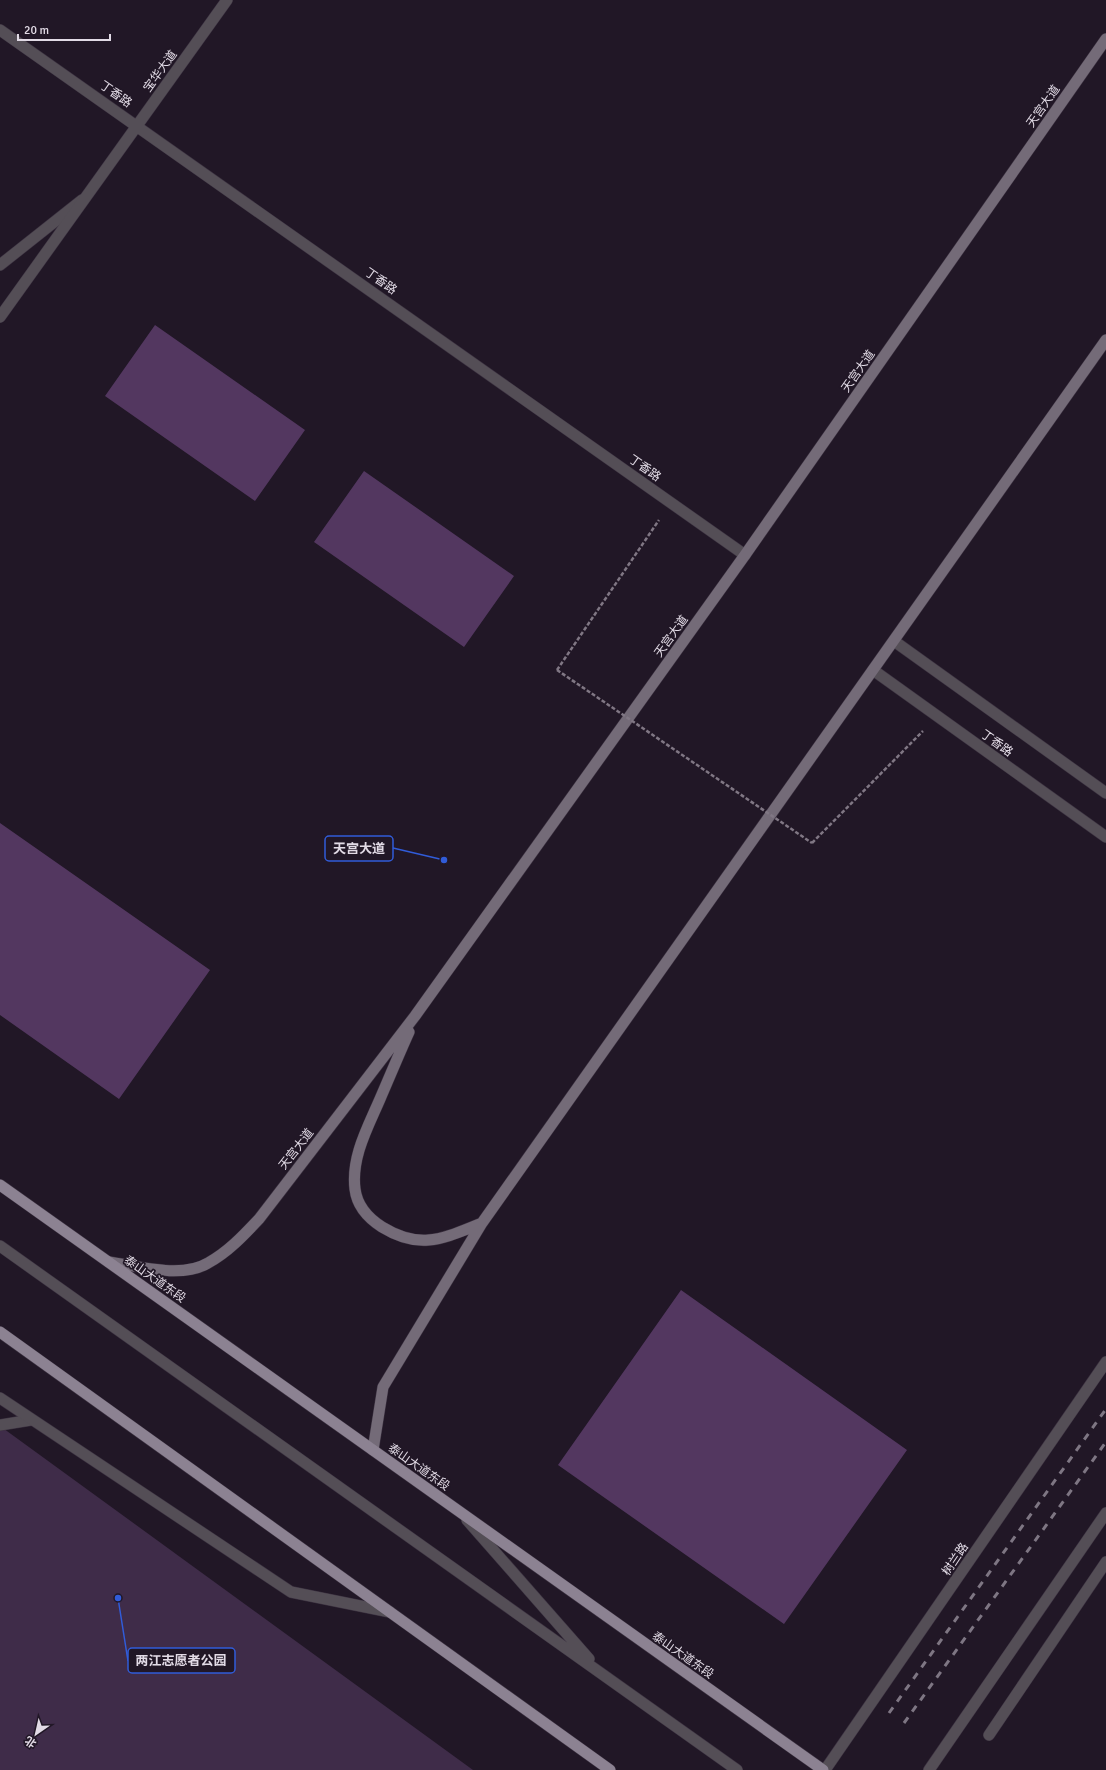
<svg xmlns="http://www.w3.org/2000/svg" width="1106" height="1770" font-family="Signika,'Noto Sans SC',sans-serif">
	<rect width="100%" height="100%" fill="#211726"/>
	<!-- green -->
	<path fill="#3f2c49" d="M0,1426L473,1770H0Z"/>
	<!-- building -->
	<path fill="#533760" d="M155,325L305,430L255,501L105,396Z
		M364,471L514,576L464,647L314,542Z
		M0,823L210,970L119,1099L0,1015Z
		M681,1290L907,1450L784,1624L558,1465Z"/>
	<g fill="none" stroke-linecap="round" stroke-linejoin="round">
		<!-- service casing -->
		<g stroke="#3c3241" stroke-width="12">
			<path id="service" d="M0,265L82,200
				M0,1425L31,1420
				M989,1735L1106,1562"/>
		</g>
		<!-- tertiary casing -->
		<g stroke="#3c3241" stroke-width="12">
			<path id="tertiary" d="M0,30L745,555
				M0,317L227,0
				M894,641L1106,793
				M873,670L1106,837
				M0,1246L737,1770
				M0,1398L291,1592L390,1612
				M467,1520L589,1659
				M825,1770L1106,1362
				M929,1770L1106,1513"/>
		</g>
		<!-- secondary casing -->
		<g stroke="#3c3241" stroke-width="12">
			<path id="secondary" d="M409,1032C399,1054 390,1076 380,1099C368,1127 351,1157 355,1189C357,1206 368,1218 382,1227C421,1251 444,1238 482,1223
				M109,1262C137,1266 182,1279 208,1263C228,1252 243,1236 259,1219L415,1016L745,555L1106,39
				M373,1450L383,1387L482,1223L1106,340"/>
		</g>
		<!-- primary casing -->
		<g stroke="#3c3241" stroke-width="12">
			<path id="primary" d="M0,1185L823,1770
				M0,1332L610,1770"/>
		</g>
		<!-- path -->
		<path stroke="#807784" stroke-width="2.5" stroke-dasharray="4 2" stroke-linecap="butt" d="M557,670L659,520
			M812,843L923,731"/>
		<!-- service -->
		<use href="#service" stroke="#544e56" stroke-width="11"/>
		<!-- tertiary -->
		<use href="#tertiary" stroke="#544e56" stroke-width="11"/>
		<!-- secondary -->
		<use href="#secondary" stroke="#746b78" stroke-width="11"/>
		<!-- primary -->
		<use href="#primary" stroke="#8c8292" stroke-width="11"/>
		<!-- rail -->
		<path stroke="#7e7683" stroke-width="3" stroke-dasharray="7 7" stroke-linecap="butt" d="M889,1713L1106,1409
			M904,1723L1106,1442"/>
		<!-- path-bridge -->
		<path stroke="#807784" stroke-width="2.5" stroke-dasharray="4 2" stroke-linecap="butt" d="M557,670L812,843"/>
	</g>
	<g text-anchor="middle" stroke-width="3.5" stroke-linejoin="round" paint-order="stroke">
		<!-- street labels -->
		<g font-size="12" fill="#e2dbe6" stroke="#211726">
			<text transform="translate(160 71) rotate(-54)" y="4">宝华大道</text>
			<text transform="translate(116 94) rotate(35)" y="4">丁香路</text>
			<text transform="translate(1043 106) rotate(-55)" y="4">天宫大道</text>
			<text transform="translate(381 281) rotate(35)" y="4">丁香路</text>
			<text transform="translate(858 371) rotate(-55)" y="4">天宫大道</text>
			<text transform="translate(645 468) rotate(35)" y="4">丁香路</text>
			<text transform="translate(671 636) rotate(-54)" y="4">天宫大道</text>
			<text transform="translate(997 743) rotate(36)" y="4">丁香路</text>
			<text transform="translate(296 1149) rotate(-52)" y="4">天宫大道</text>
			<text transform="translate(155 1279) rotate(35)" y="4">泰山大道东段</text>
			<text transform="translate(419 1467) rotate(35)" y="4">泰山大道东段</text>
			<text transform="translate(955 1559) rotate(-56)" y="4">树兰路</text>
			<text transform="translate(683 1655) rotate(35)" y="4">泰山大道东段</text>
		</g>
	</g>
	<!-- callouts -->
	<path fill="none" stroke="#315cd9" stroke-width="1.5" d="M444 860L393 848M118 1598L128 1661"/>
	<g fill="#315cd9" stroke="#211726" stroke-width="1.5">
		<circle cx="444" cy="860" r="4"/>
		<circle cx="118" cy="1598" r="4"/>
	</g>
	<g fill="#211726" stroke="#315cd9" stroke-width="1.5">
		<rect x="325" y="836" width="68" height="25" rx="4"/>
		<rect x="128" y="1648" width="107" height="25" rx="4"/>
	</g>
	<g font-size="13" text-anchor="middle" font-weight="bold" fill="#e2dbe6">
		<text x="359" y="853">天宫大道</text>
		<text x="181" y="1665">两江志愿者公园</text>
	</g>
	<!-- north arrow -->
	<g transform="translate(36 1734) rotate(214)" stroke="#211726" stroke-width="3" paint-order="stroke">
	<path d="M0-3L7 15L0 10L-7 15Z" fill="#e2dbe6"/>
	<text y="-6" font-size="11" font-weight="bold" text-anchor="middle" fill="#e2dbe6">北</text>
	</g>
	<!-- scale -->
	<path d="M18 34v6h92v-6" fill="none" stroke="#e2dbe6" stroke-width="2"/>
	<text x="24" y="34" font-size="12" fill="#e2dbe6" stroke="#211726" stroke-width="3" paint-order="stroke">20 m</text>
</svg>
